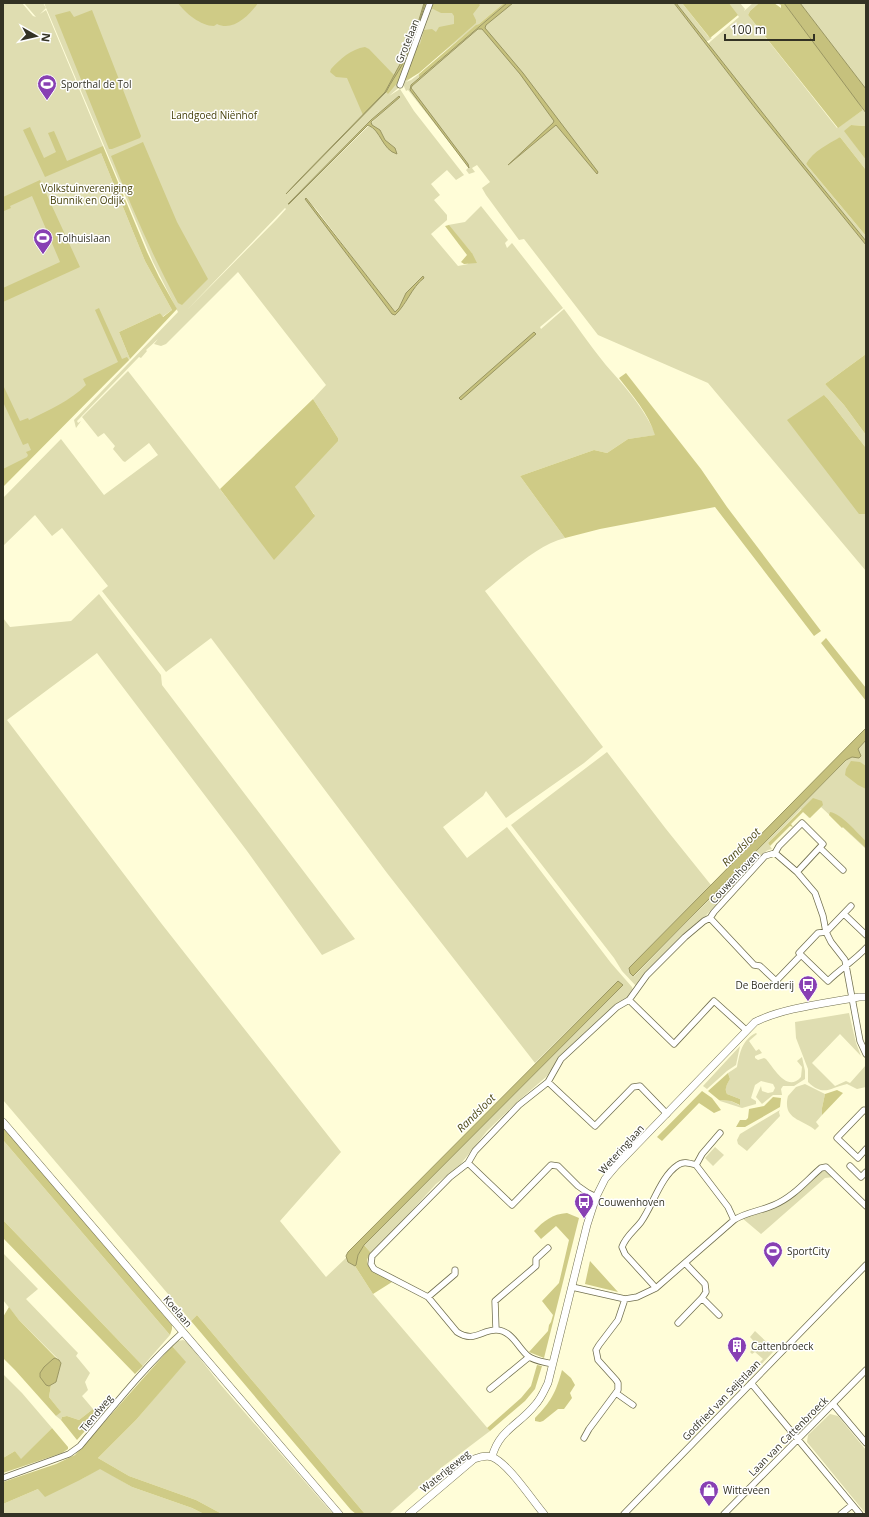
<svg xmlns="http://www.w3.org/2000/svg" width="869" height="1517" font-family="'Open Sans',sans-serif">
	<rect width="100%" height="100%" fill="#fffdd8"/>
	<!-- green -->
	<path fill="#dfddb1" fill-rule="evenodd" d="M3,3H22L33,16L36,17L24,3H43L46,8L40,14L46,10L103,146L101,153L145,261L172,310L162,317L160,313L119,332L130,359L3,483Z
		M44,3H504L479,24L477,25L406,82L411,80L419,74V78L411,85L410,88L509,3H674L755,108L866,245V354L825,384L844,405L866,435V448L828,399L824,395L865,514H866V571L708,383L598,335L524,239L519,240L486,195L482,188L490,182L477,165L472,168L475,172L469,174L466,170L469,167L408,90L406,91L403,84L389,96L400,89L414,111L464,175L456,180L447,170L431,184L440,195L434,200L447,215V220L431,234L458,266L468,264L472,253L448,225L465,222L481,206L508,240L505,243L507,248L512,243L563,308L540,327L541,329L564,309C580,330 595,353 612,372C630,392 645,411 656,435L628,439L607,453L594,450L520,476L565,538C537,545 508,573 485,591L603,747L584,763L506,818L486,791L483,796L443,827L467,858L507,827L611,963L632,987L633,990L627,998L599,1019L580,1037L546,1077L517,1102L487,1131L460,1165L436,1184L394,1230L371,1253L364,1245L623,985L618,981L535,1063L387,873L211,638L166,672L102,591L108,586L62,528L52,536L35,515L3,546V498L61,439L104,495L158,455L149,443L125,462L123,461L113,449L115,446L104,433L98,437L82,417L128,371L240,515L314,514L294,488L338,438L313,399L326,385L238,272L166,344L161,346L154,344L158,339L146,350L147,351L141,358L139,357L77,421L78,423L81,421L76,428L74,420L178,312L153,262ZM399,96L289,204V203L371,120ZM305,198L316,209L395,313C401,307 402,300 407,293C411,287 417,281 423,276L424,278L411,291L404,305L395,315L392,314ZM285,208L286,209L277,219L186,311Z
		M676,3H682L708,36L712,38L708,41H706Z
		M729,3H740L745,9L744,11L753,3H759L750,11L748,15L837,128L863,110L866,113V126L851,125L845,131L866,160V170L840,137L806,164L866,236V241L799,159L708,44L711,41L739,17Z
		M800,3H866V89Z
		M99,594L161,675L162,685L355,939L322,955L247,851L97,653L7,720L161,923L341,1152L280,1221L326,1277L347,1257L348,1262L355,1266L373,1294L490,1431L441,1468L389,1514H365L197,1315L191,1321L3,1100V618L10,627L71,621Z
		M866,740V849L821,807L809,818L801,809L768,843L772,849L768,850L761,855L700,922L682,936L646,973L636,986L622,971L614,958L511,825L607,752L666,829L711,885L629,968L630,973L634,976Z
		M849,1013L856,1043L861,1056L840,1034L812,1063L835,1086L846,1081L850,1083L866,1065V1087L857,1089L847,1084C829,1088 824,1097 808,1082V1069L796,1038L795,1022Z
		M756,1033L757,1034L749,1041L756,1051L759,1049L762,1053L755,1056V1058L758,1060L764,1058L766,1059C774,1068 787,1093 801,1077L802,1067L797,1061L802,1057L805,1071V1079L794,1086H783L781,1089L782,1095H773L762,1104L756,1097L761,1086L762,1091L768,1093L773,1092L775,1088L773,1084L761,1081L755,1085L751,1098L756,1101V1104L742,1108L720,1101L719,1100L731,1101L739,1105L740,1099L727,1094C724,1088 727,1084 730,1079L728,1073L737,1067C740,1052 742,1040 756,1033Z
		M740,1046L736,1065L727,1071L707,1089L703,1086Z
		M805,1084L825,1094L822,1108V1115L816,1122L819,1126L815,1130C803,1119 782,1120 788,1096L796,1087Z
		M780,1110L779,1112L780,1116L747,1151L738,1144L737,1140L740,1134Z
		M3,1140L170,1335L143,1366L3,1220Z
		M715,1147L724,1155L713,1166L705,1158Z
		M823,1169L827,1170L834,1177L825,1178L761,1234L742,1218L779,1206L788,1200Z
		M3,1253L38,1289L26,1299L78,1353L76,1356L90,1373L85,1382L88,1390L82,1396L93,1409L79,1420L67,1416L62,1417L61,1420L56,1416L60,1411L49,1397L51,1385L56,1382L61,1362L19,1320L3,1300Z
		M755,1331L775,1350L753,1373L751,1371L763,1359L755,1352L752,1354L750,1352L757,1345L750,1337Z
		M183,1340L187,1342L220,1384L333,1514H222L196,1500L129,1476L98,1458L136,1420L185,1362L172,1346L178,1341Z
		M3,1374L22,1393L52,1428L21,1460L15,1451L3,1458Z
		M830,1414L838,1416L866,1450V1514L807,1442L808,1435Z
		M100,1468L132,1487L192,1508L204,1514H3V1504L38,1489L82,1479Z"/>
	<!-- forest -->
	<path fill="#cfcb86" d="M178,3H258C250,15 233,32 217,24L214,26C201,26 185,13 178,3Z
		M425,3H429L398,82L388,94L386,92C391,80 399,70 404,59C414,41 420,22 425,3Z
		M431,3H478L480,5L473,14L476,20V23L419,73L409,79L403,81L413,55L415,53L417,46L420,44L424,30L432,29L436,32L439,27L454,24V16L452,13H441L431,8Z
		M504,3H507L419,78V74L476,25L479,24Z
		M682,3H729L738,15L710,38Z
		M759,3H774L781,8V5L777,3H784L855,97L863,110L838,128L748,15L750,11Z
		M92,10L141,136L140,138L112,149H109L55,15L70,11L74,17Z
		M365,47L369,49L394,75L385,92L363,115L347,78L336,77L330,72L331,69C340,59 351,49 365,47Z
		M851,125L866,126V160L844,131Z
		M30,127L44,158L56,152L48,133L54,131L67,161L103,146L147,252L159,277L177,309L130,359L119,332L160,313L163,317L172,310L145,261L101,153L45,177L23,130Z
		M840,137L866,170V236L806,164C813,151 829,144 840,137Z
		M143,142L177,222L208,279L182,305L178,303C152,255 131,206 111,156Z
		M40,180L80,267L3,302V288L60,262L32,196L10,206L11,208L4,211L3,197Z
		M449,225L472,253L477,263L464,264L461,262L467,255L445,226Z
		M99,308L122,359L127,357L129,360L3,487V469L27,457L28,455L26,452L31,450L28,443L23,445L3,402V385L20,421L28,418L29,420C49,410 70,401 86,385L83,379L118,362L95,310Z
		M866,354V435L844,405L825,384Z
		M626,373L701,469L727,507L821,631L814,636L715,507L600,529L565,538L520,476L594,450L607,453L628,439L655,435C648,413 633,396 619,378Z
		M824,395L828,399L866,448L865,514H859L787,420Z
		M313,399L338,438V441L295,487L315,516L274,560L220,489Z
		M826,638L866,688V701L821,643Z
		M851,761L860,762L866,766V789L858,785L845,775L846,769Z
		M813,798L822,801L823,805L810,818L803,812L791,824L793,827L790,826L770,846L768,843Z
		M830,812C842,814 857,833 866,841V848L843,827L842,828L829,815Z
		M728,1073L730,1079C727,1084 724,1089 727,1094L740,1099V1105L731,1101L719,1100L708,1091Z
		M837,1090L843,1093L822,1115V1108L825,1094Z
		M702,1091L712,1098L721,1110L714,1113L699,1103L662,1141L657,1137Z
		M773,1097L781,1098L780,1107L745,1127H736L740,1120H746L748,1118L749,1109L764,1106Z
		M3,1127L172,1325V1329L170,1335L3,1140Z
		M567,1213L579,1218L544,1358L529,1352L548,1331L549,1325L551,1322L553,1315L542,1301L559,1283L569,1240L558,1228L556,1226L541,1239L534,1231C544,1221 552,1214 567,1213Z
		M3,1220L143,1366L135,1374L3,1238Z
		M364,1245L371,1253C358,1268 382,1275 392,1282L373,1294L355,1266L358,1255Z
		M590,1261L618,1292L585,1284Z
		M9,1307L19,1320L57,1359L55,1358L49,1386L51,1385L49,1397L61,1412L56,1416L15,1370L3,1358V1317Z
		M197,1315L365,1514H356L351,1510L191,1321Z
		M172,1346L186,1362L136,1420L98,1458L129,1476L196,1500L222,1514H204L192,1508L132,1487L100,1469L82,1479L45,1497L38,1489L3,1504V1482L56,1464L75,1455Z
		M537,1365L542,1366L535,1389L525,1401L490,1431L487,1428L521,1398L531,1386Z
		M562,1370L571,1378L575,1385L570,1393L572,1398L564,1409H558L543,1421L540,1422L535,1421V1418C551,1402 556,1392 562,1370Z
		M93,1409L99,1415L77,1440L61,1420L62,1417L67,1416L79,1420Z
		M52,1428L68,1447V1449L62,1453L3,1473V1458L15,1451L21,1459Z"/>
	<!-- water -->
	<path fill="#c6c17d" stroke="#9a9662" d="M424,3H425C419,24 412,45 402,65C397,74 391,82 386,92L286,194L301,178L385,92L405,55L418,23Z
		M507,3H513L486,25L485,28L523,73L598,172L597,174L556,125L508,165L553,123L554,121L520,74L482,29H478L412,86L411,88L468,164L469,168L410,90L411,85Z
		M674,3H676L799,159L866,241V245L755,108Z
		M784,3H800L866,89V113Z
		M399,96L400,97L371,122L372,125L380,130L385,140L395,148L397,154C382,150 381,130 368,125L289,204H288L371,120Z
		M306,198L395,312L399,308L406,293L423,276L424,278C411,288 407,304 395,315L392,314L305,199Z
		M534,332L536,334L461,400L459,398Z
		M866,728V740L858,749L861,756L859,758L852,757L846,760L633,976L630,973L629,968Z
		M618,981L623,985L364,1245L358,1255L356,1265L355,1266L348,1262L346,1256L348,1252Z
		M55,1358L59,1360L61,1363L56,1382L49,1386L46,1385L40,1377V1373L44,1367L53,1359Z"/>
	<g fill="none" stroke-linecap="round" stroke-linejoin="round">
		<!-- minor casing -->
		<g stroke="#727050" stroke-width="7">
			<path id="minor" d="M400,85L430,3
				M820,848L843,870
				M775,853L797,872L815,893L823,916L826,932L831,942L845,960L860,1041L866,1054
				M851,906L826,932L818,933L799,953L828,981C840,969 854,961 866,948
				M844,914L866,935
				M710,918L754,965L760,966L776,981L801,955
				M629,1000L674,1044L714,1001L746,1030
				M548,1082L595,1126L633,1087L640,1086L667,1114
				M866,1111L864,1110L837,1138L858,1158L866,1149
				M468,1163L512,1205L551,1165L558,1166L578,1186L588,1193L596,1197
				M696,1165L702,1154L720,1133
				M850,1166L861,1177L866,1172
				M572,1287L625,1299L637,1297L656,1288L734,1220C746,1212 761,1211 774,1205C793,1197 806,1181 821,1168L826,1167L866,1206
				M656,1288L625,1254L622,1247C626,1236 634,1231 641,1222C653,1205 661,1176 678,1165C683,1161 689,1163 696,1165L728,1207L734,1220
				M428,1297L455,1274V1270
				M702,1298L719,1315
				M678,1323L702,1298L706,1292L705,1284L685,1263
				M496,1330L495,1301L536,1266V1259L548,1248
				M552,1364C545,1362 534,1361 528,1356C518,1348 512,1330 496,1330C481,1330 474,1343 457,1332L428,1297L374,1269L371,1264L372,1256L450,1177L468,1163L475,1151L519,1105L548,1082L561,1059L617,1007L629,1000L647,975L685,937L704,921L710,918L714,912L765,856L775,853L779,846L802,823L823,844L797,872
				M751,1383L860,1514
				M490,1389L529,1357
				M616,1393L633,1405
				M833,1404L866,1443
				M584,1438L589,1429L618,1390V1383L616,1380L598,1360L596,1350L599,1345L618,1320L625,1299
				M3,1478L69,1454L80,1446C113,1407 145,1366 183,1332
				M624,1514L866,1265
				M724,1514L866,1370
				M841,1514L852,1505"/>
		</g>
		<!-- tertiary casing -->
		<g stroke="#727050" stroke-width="8">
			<path id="tertiary" d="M3,1122L339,1514
				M492,1457C499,1430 519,1425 535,1405C541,1399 544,1391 548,1383L587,1225L596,1197L605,1179L616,1166L755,1022C782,1008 828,1003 859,997H866
				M409,1514L474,1459C480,1457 486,1455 492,1457C508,1463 532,1500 544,1514"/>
		</g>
		<!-- minor -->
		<use href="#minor" stroke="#fff" stroke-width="5.5"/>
		<!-- tertiary -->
		<use href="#tertiary" stroke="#fff" stroke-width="7"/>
	</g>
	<!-- icons -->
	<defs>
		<g id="stadium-pin" transform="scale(1)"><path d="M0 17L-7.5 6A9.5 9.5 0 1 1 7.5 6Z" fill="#8840b3" stroke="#fff"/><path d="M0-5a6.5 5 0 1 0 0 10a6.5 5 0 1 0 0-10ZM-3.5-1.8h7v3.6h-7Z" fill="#fff"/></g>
		<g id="bus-pin" transform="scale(1)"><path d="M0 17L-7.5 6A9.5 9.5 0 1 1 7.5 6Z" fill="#8840b3" stroke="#fff"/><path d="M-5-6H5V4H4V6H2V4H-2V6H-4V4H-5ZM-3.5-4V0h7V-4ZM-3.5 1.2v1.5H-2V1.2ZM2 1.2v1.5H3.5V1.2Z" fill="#fff"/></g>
		<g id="building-pin" transform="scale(1)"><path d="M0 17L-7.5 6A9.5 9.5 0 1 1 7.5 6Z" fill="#8840b3" stroke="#fff"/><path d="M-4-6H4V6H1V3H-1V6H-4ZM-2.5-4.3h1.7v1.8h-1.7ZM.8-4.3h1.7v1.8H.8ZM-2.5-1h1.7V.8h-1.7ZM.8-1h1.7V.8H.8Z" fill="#fff"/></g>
		<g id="shop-pin" transform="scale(1)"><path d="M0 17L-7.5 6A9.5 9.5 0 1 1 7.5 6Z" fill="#8840b3" stroke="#fff"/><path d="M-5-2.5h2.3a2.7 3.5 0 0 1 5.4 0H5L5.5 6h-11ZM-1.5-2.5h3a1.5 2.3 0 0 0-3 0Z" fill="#fff"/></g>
	</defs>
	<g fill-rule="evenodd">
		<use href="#stadium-pin" x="47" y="84"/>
		<use href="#stadium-pin" x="43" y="238"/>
		<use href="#bus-pin" x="808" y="985"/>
		<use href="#bus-pin" x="584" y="1202"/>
		<use href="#stadium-pin" x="773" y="1251"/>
		<use href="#building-pin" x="737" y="1346"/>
		<use href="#shop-pin" x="709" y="1490"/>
	</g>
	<g text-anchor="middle" stroke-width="3" stroke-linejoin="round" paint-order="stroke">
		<!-- street labels -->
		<g font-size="10" fill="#333224" stroke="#fff">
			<text transform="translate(407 41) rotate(-68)" y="4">Grotelaan</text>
			<text transform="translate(734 877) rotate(-47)" y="4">Couwenhoven</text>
			<text transform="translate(621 1149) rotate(-48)" y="4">Weteringlaan</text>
			<text transform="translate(178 1311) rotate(49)" y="4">Koelaan</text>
			<text transform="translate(721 1400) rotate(-46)" y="4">Godfried van Seijstlaan</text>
			<text transform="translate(96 1413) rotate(-50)" y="4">Tiendweg</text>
			<text transform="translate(788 1436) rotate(-45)" y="4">Laan van Cattenbroeck</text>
			<text transform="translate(445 1471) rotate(-39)" y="4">Waterigeweg</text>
		</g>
		<!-- poi labels -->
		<g font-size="10" fill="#333224" stroke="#fff" text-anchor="start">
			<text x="61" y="88">Sporthal de Tol</text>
			<text x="57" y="242">Tolhuislaan</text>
			<text x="794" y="989" text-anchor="end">De Boerderij</text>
			<text x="598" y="1206">Couwenhoven</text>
			<text x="787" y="1255">SportCity</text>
			<text x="751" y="1350">Cattenbroeck</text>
			<text x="723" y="1494">Witteveen</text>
		</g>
		<!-- park labels -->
		<g font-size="10" fill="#443f08" stroke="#fff">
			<text x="214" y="119">Landgoed Niënhof</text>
			<text x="87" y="192">Volkstuinvereniging<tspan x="87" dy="12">Bunnik en Odijk</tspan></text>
		</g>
		<!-- water labels -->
		<g font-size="11" font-style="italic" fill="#4d4914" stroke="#fff">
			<text transform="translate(741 847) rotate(-45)" y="4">Randsloot</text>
			<text transform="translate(476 1113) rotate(-45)" y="4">Randsloot</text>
		</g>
	</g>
	<!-- border -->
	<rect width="869" height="1517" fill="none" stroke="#333224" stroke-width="8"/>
	<!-- north arrow -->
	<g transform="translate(36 36) rotate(98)" stroke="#ffffff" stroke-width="3" paint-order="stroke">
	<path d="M0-3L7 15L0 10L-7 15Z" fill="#333224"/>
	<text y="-6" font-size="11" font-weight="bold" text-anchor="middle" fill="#333224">N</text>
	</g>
	<!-- scale -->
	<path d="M725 34v6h89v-6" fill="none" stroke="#333224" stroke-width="2"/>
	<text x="731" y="34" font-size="12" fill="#333224" stroke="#ffffff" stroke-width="3" paint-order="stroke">100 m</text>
</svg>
